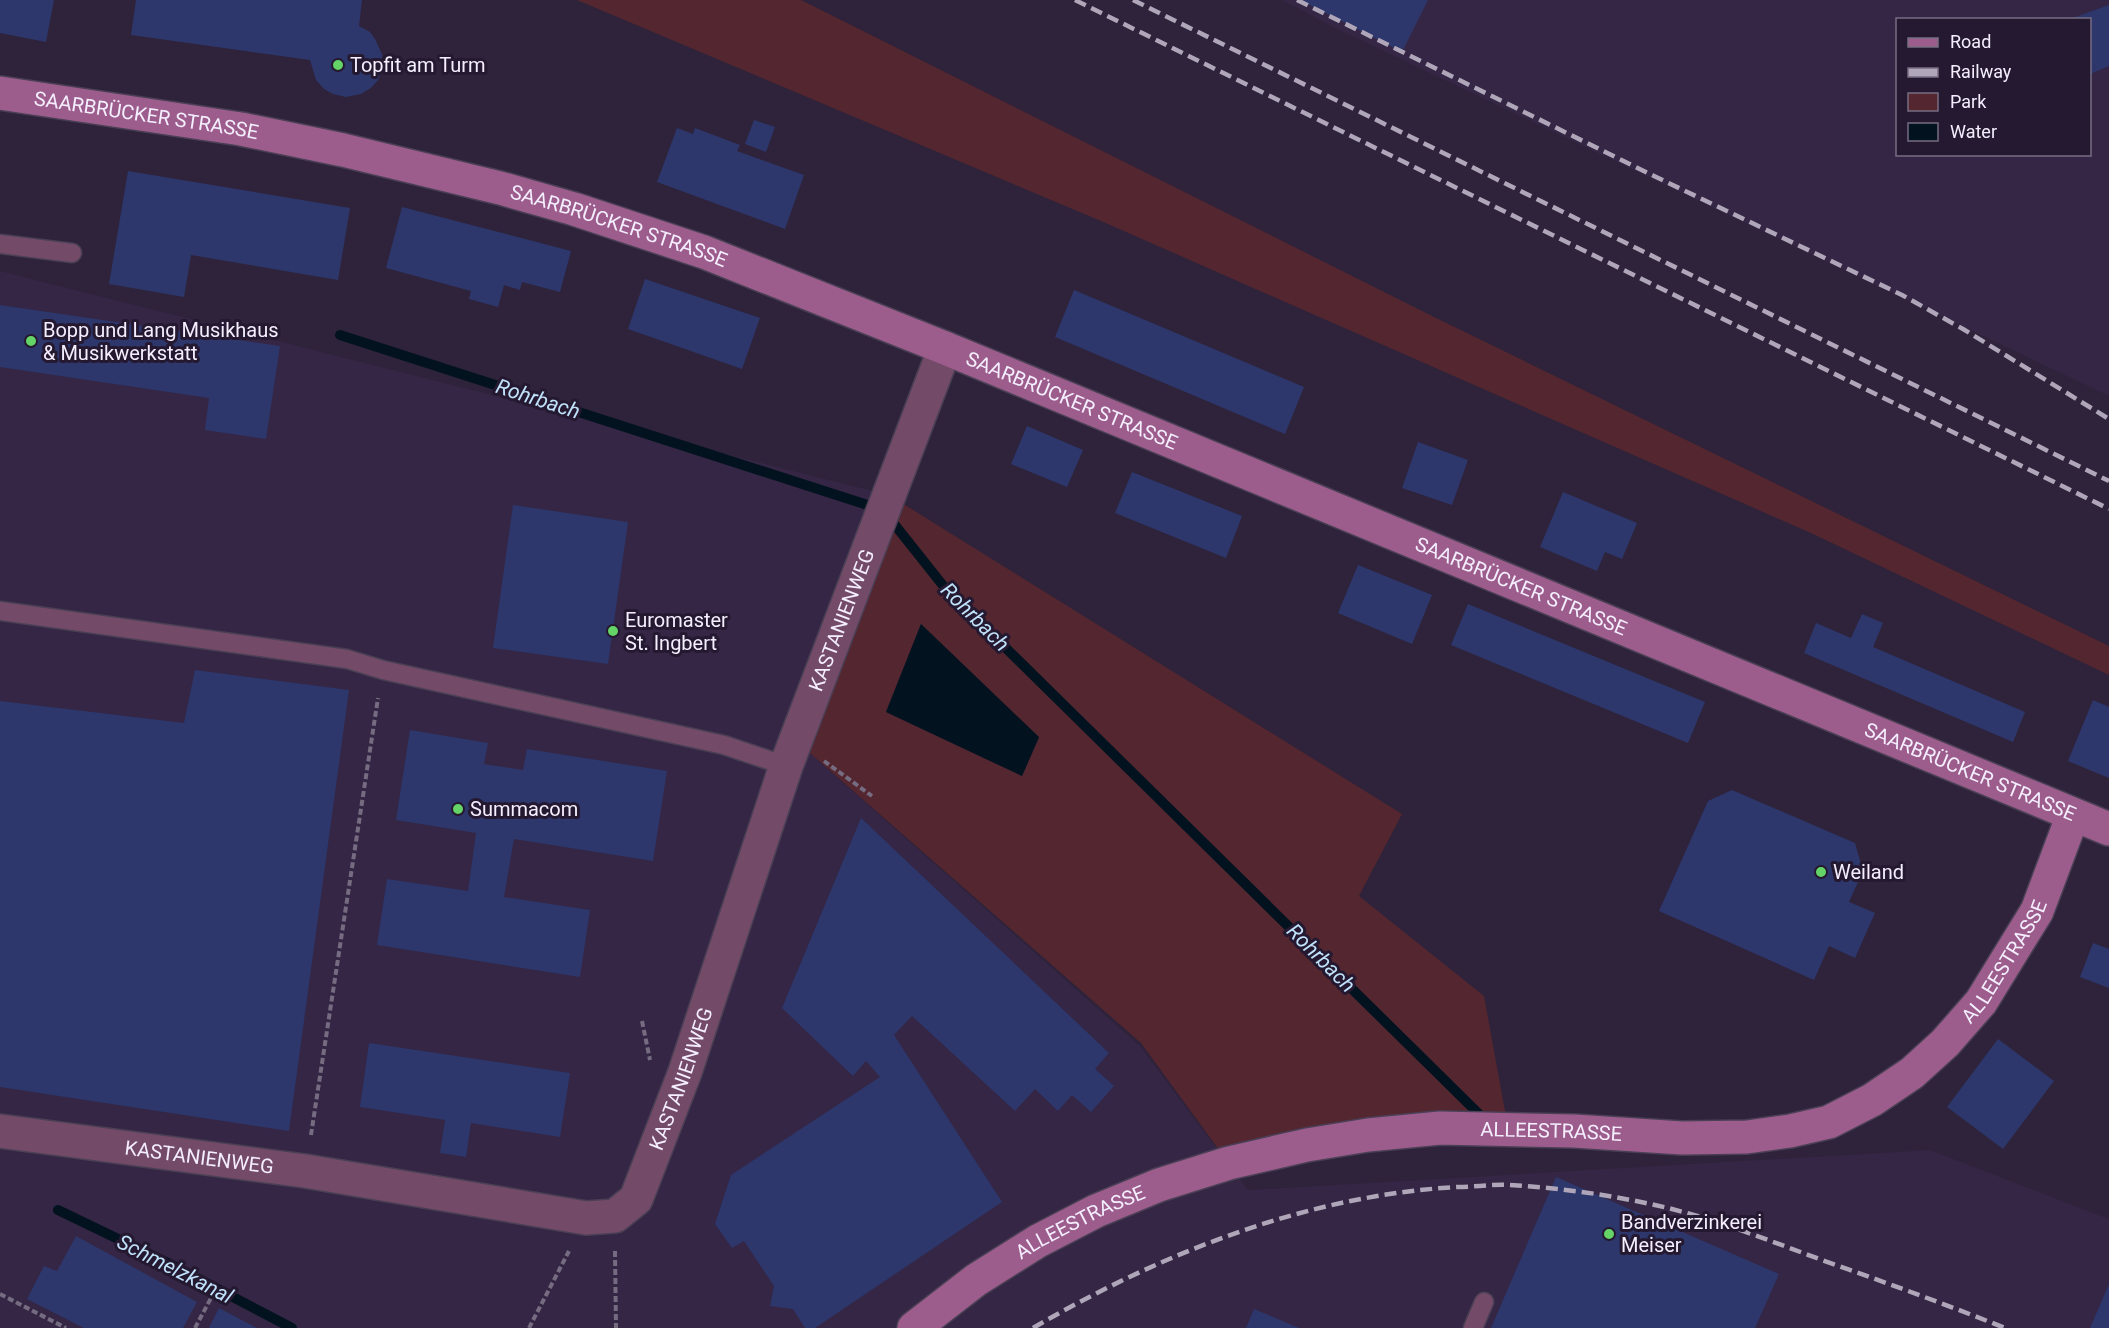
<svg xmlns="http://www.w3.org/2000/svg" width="2109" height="1328" font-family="Roboto,sans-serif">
	<rect width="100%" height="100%" fill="#2e233a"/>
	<!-- built -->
	<path fill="#342644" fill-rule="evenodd" d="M1282,0H2109V396L1331,26ZM1898,20H2090V154H1898Z
		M0,271L889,495L796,741L1140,1046L1248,1190L1930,1150L2109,1219V1328H0Z"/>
	<!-- green -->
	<path fill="#54262f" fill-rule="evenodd" d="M577,0H801L1436,318L2109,646V675L1811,533L1101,221Z
		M889,495L1402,814L1359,896L1484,996L1507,1122L1227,1161L1141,1043L796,741ZM921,624L1039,738L1022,776L886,712Z"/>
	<!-- water -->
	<path fill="#02131f" d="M921,624L1039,737L1022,776L886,712Z"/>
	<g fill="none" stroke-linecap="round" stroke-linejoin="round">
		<!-- stream -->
		<path stroke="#02131f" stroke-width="10" d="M340,335L883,510L945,588L1482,1117
			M58,1210L172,1265L292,1328"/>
	</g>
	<!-- building -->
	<path fill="#2d376c" d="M0,0H54L46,42L0,33Z
		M136,0H362L359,26L370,32L375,39L382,54V69L378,80L371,88L361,94L346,97L333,94L324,89L316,80L310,60L131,35Z
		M1300,0H1428L1402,52Z
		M2109,5V66L2090,74V20L2070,19Z
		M754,120L775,127L766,152L745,144Z
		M677,128L693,134L695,128L740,145L737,151L804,175L785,229L657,182Z
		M128,171L350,208L338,280L191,255L184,297L109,284Z
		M402,207L571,251L560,292L522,282L520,290L504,285L498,307L469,299L471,291L386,268Z
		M645,279L760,318L742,369L628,329Z
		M1074,290L1304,387L1285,434L1055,337Z
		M0,305L280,346L266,439L205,430L209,398L0,367Z
		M1027,426L1083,450L1067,487L1011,464Z
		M1418,442L1468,460L1452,505L1402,488Z
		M1132,472L1242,516L1226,558L1115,513Z
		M1563,492L1637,523L1622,559L1605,552L1597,571L1540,547Z
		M513,505L628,522L608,664L493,648Z
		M1358,565L1432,595L1412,644L1338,613Z
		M1468,604L1705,702L1688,743L1451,645Z
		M1862,614L1883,623L1873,647L2025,712L2013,742L1804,653L1816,623L1851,638Z
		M195,670L349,690L289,1131L0,1087V701L184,723Z
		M2093,700L2109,707V778L2068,761Z
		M410,730L488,743L484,764L523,770L527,749L667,771L653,861L514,839L504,897L590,910L580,977L377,945L387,879L468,891L476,833L396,820Z
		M1732,790L1855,843L1863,871L1849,902L1875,913L1855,958L1829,946L1814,980L1659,911L1708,801Z
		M861,818L1109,1053L1095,1069L1114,1086L1091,1112L1072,1095L1058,1111L1035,1089L1015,1111L912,1016L894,1035L1002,1202L815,1328H805L793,1309L770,1306L774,1286L744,1241L732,1248L715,1224L731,1175L880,1077L866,1061L853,1076L782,1008Z
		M2093,943L2109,949V988L2080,977Z
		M1998,1039L2054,1081L2003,1149L1947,1107Z
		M369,1043L570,1073L560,1137L471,1123L466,1157L440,1153L445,1120L360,1107Z
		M1556,1177L1779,1274L1755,1328H1491Z
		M76,1236L197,1302L183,1328H84L27,1299L44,1266L57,1271Z
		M2109,1284V1328H2090Z
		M219,1308L257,1328H209Z
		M1254,1309L1299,1328H1246Z"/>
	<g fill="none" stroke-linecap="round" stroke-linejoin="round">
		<!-- lane casing -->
		<g stroke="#4a3f55" stroke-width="21">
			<path id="lane" d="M0,244L72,253
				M0,611L347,659L383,670L724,745L786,766
				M1473,1328L1484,1302"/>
		</g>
		<!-- street casing -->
		<g stroke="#4a3f55" stroke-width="36">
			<g id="street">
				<path id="s1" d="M0,1131L305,1171L586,1218L615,1216L636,1199L685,1072L786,766L945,348"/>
			</g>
		</g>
		<!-- secondary casing -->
		<g stroke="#4a3f55" stroke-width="36">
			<g id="secondary">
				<path id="s2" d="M0,93L241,129L343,150L500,188L574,209L704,252L945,348L2109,829"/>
				<path id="s3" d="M914,1328L976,1280L1038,1241L1096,1211L1159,1185L1229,1163L1307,1145L1368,1135L1440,1128L1574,1131L1682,1138L1747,1137L1790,1131L1829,1122L1872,1100L1912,1073L1945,1043L1981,1002L2037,911L2073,815"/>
			</g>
		</g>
		<!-- path -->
		<path stroke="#756c81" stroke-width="4" stroke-dasharray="6 3" stroke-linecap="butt" d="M824,761L872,796
			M642,1021L650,1060
			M311,1135L378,698
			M615,1251L616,1328
			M0,1294L66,1328
			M195,1328L211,1298
			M529,1328L569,1251"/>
		<!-- lane -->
		<use href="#lane" stroke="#734b68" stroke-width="18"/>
		<!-- street -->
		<use href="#street" stroke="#734b68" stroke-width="33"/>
		<!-- secondary -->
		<use href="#secondary" stroke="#9c5d8c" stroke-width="33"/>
		<!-- rail -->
		<path stroke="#afa7b9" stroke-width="4.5" stroke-dasharray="12 6" stroke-linecap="butt" d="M1075,0L2109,509
			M1133,0L2109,481
			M1297,0L1654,176L1902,295L1963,329L2109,419
			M1033,1328C1162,1253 1308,1195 1458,1187C1475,1187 1492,1184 1509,1185C1563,1188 1619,1196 1672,1209C1723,1222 1773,1242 1822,1260C1884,1282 1945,1304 2005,1328"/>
	</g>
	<!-- markers -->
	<g fill="#65d467" stroke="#241930" stroke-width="2">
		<circle cx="338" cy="65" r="6"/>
		<circle cx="31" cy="341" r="6"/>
		<circle cx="613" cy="631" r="6"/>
		<circle cx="458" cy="809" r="6"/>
		<circle cx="1821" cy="872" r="6"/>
		<circle cx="1609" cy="1234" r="6"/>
	</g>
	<g text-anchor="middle" stroke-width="6" stroke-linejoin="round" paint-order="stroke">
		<!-- poi labels -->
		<g font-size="20" fill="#f4eefe" stroke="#241930" text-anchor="start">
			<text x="350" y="72">Topfit am Turm</text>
			<text x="43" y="337">Bopp und Lang Musikhaus<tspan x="43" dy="23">&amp; Musikwerkstatt</tspan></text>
			<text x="625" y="627">Euromaster<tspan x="625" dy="23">St. Ingbert</tspan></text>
			<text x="470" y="816">Summacom</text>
			<text x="1833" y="879">Weiland</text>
			<text x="1621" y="1229">Bandverzinkerei<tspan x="1621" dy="23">Meiser</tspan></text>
		</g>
		<!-- street labels -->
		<g font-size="20" fill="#f4eefe" stroke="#241930">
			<text dy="7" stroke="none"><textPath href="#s2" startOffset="148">SAARBRÜCKER STRASSE</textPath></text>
			<text dy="7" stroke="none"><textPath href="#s2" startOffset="634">SAARBRÜCKER STRASSE</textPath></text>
			<text dy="7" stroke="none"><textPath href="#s2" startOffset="1120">SAARBRÜCKER STRASSE</textPath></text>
			<text dy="7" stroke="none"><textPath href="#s2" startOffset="1606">SAARBRÜCKER STRASSE</textPath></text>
			<text dy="7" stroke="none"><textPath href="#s1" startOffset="1263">KASTANIENWEG</textPath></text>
			<text dy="7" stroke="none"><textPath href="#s2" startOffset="2092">SAARBRÜCKER STRASSE</textPath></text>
			<text dy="7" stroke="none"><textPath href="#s3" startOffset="1206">ALLEESTRASSE</textPath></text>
			<text dy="7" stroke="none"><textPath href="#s1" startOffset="777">KASTANIENWEG</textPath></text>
			<text dy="7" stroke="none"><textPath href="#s3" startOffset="684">ALLEESTRASSE</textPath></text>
			<text dy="7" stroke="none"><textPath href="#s1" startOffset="201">KASTANIENWEG</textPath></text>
			<text dy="7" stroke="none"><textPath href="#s3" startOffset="198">ALLEESTRASSE</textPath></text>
		</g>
		<!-- water labels -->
		<g font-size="21" font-style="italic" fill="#c0e2fa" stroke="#241930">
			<text transform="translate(538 399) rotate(18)" y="7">Rohrbach</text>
			<text transform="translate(975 617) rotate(45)" y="7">Rohrbach</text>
			<text transform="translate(1321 958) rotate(45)" y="7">Rohrbach</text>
			<text transform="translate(175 1269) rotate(27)" y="7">Schmelzkanal</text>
		</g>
	</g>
	<!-- legend -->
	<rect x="1896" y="18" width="195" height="138" fill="#241930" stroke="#776e82" stroke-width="1.5"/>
	<rect x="1908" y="38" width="30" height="9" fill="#9c5d8c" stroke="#776e82" stroke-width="1.5"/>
	<text x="1950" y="48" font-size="18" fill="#f4eefe">Road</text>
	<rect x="1908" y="68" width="30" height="9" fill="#afa7b9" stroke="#776e82" stroke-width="1.5"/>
	<text x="1950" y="78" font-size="18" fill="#f4eefe">Railway</text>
	<rect x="1908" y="93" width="30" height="18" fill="#54262f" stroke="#776e82" stroke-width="1.5"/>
	<text x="1950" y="108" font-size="18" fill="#f4eefe">Park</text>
	<rect x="1908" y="123" width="30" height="18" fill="#02131f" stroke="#776e82" stroke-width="1.5"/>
	<text x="1950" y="138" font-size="18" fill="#f4eefe">Water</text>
</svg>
